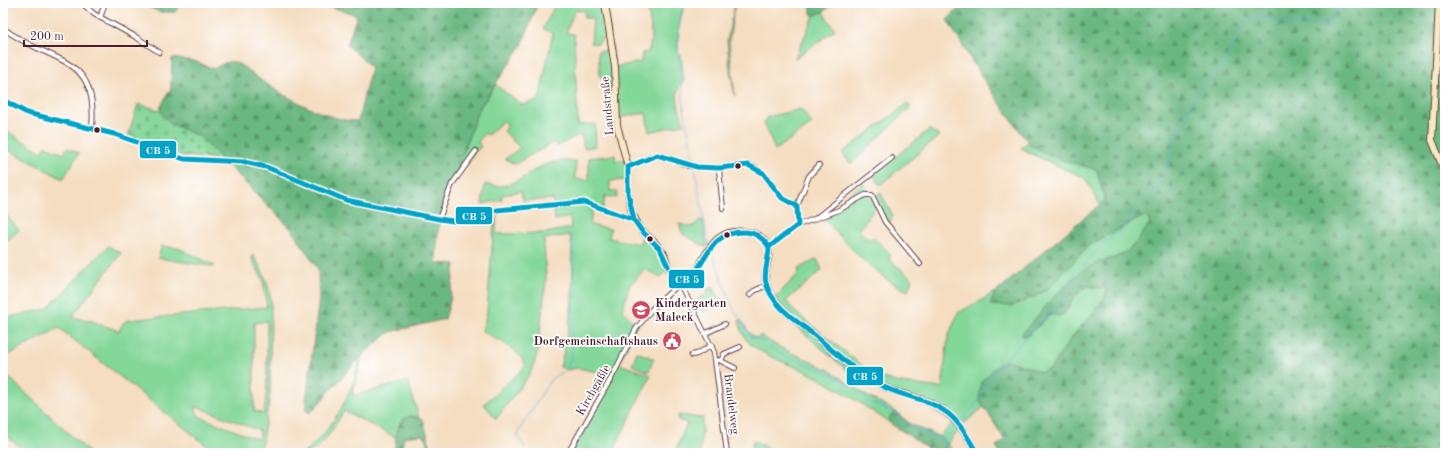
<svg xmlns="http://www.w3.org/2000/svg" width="1448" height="456" font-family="'Old Standard TT',serif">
	<defs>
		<pattern id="forest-firs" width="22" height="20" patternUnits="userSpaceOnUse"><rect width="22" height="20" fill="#6ab881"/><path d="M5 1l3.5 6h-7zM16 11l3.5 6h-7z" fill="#59956a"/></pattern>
		<pattern id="cemetery-stones" width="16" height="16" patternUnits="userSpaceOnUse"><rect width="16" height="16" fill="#83d799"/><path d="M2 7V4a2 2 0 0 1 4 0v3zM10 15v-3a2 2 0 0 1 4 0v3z" fill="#73b884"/></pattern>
	</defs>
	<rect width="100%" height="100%" fill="#fff"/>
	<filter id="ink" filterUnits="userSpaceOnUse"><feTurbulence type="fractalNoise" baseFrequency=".025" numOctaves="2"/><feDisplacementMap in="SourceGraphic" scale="8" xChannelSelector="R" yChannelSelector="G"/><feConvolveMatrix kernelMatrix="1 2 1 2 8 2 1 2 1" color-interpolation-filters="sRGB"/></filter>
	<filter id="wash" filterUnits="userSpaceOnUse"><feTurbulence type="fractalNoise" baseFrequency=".012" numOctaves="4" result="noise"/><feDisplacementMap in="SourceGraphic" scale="16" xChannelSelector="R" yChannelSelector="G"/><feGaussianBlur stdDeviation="0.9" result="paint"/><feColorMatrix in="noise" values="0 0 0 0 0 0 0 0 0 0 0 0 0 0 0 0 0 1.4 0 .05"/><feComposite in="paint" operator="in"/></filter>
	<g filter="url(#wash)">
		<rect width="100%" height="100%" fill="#f4ddc0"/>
		<!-- green -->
		<path fill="#83d799" stroke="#667b62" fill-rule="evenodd" d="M556,3H605L611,34L605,36L598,44L591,43L593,18H584L585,11L575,10L566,33L574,34L578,125L595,124L596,146L584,148L581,134L557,146L554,142L515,164L505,159L520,148L503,130L508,126L503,121L488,135L485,133L478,142L481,147L476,151L462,170L458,167L478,110L496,85L522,105L539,100L553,33L543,29Z
			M646,3H685C679,18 676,40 679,56L681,55L684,81C671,91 680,112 684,124L649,132L646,113L611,119L607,77H600L598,51H605L608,47L612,45L615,67L641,62L642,53L648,52C654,38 650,18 646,3Z
			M735,3L729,42L735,96L730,71L727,40Z
			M823,12L835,30L795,58L814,15Z
			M907,104L911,107L851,164L842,153Z
			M801,109L812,124L775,150L764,123L767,117Z
			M3,129L42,152L46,146L64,154L67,148L79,153L63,179L3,147Z
			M930,129L939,136L880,185L873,175Z
			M1028,142L1030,145L1097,170L1105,201L1100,205L1085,178L1034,155L1021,148Z
			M615,155L616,162L625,159L627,180L610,181V191H617V198L605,196L603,209L593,205L590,225L611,229L609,238L639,244L642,237L660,255L666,271L660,278L645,269L630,285L622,310L637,325L619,364L651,375L612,453H570L613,375L578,368L567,370L560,367C571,326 577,278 570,235L544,239L546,279L538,351L534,364L530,374L496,419L484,404L526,366C515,345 501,343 482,331L487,312L495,210H497L496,234L544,233L571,228L570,217L555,220L553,199L523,201L521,191L502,195V200L482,204L485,184C516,193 525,170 551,163C559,160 568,161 576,161L575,179L589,180V158Z
			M863,183L869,193L875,196L880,192L893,216L889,224L883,216L879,205L874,209L859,231L870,240L873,237L891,254L889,259L912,279L908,291C875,276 849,247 825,219L832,216L831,211Z
			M3,212L19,230L3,244Z
			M1146,215L1150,223C1141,237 1131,252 1114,258C1106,261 1097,262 1091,266C1067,279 1040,314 1021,335L1026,337L1051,314H1064L1076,295L1087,286L1107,289L1105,298L1071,339L1050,369L1041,372L1011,361L979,399L984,407L963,424L948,444L954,453H947L945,448L948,444L940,437L953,422L928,407L878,388L850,373L796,326L774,304L777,298L776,297L799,273L798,269L817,259L822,270L786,301L794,311L865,368L882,378L901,383L942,388L948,337L958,313L996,292L990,304L1048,289L1089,245Z
			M701,219L703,222L707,248L683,234L679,224L692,227Z
			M108,246L121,253L72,317L92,321L119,331L123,323L128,320L267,307L263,280L251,257L253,255C263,270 270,286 271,304L270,395L260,453H216L59,328L3,358V318L47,309ZM267,321V387L264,414L254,411V323ZM195,406L260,431L259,440L205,419L198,415Z
			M162,246L178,248L214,265V267L158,258Z
			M713,287L721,302L702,312L696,300L707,294V290Z
			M741,320L751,335L758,338L760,335L779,347L829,370L867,396L893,410L895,411L890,417V423C863,405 837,387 809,373C791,364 763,356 749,343C743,337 741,328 739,321Z
			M637,352L654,359L648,372L632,365Z
			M363,354L352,396L408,381L419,418L410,416L399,424L397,438L344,411C335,425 321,453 303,453C333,430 349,399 359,363L357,361Z
			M3,372L90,453H27L3,433Z
			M678,415L703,418L700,453H675L687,423L678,420Z
			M753,440L776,453H751Z"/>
		<!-- forest -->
		<path fill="url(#forest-firs)" stroke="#5a6c56" d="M138,3H186L180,6L175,12H160Z
			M317,3H538L522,45L478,110L458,167L462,170C439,201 438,226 436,263L455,264L450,301L445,319L390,332L364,353L310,413L305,410L319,298L318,269L292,230L200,137L170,123L159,110L171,88L172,58L194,61L214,69C220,65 227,60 234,62C241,64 255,76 262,81C287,98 328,121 358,121L371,67L347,45L357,15Z
			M811,3H834L823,12L814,15L811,14Z
			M964,3H1445V453H1000L996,446L1005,440L979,399L982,381L1001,362L1010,361L1041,372L1050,369L1071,339L1105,298L1107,289L1087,286L1076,295L1064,314L1058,316L1051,314L1026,337L1021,335C1040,314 1066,280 1090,266C1097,262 1106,261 1114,258C1131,252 1141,237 1150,223L1146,215L1089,245L1048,289L1036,296L1012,306L990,305L996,292L1105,200L1097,170C1072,162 1040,157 1023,136L983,79L947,20Z
			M895,411L910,424L940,437L948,444L945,448L947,453H932L925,446L890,423V417Z
			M410,416L423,419L431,449L429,450L425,437L420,435L404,437L401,453H394C397,439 395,421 410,416Z"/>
		<!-- cemetery -->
		<path fill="url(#cemetery-stones)" stroke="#667b62" d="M138,104L159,110L170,123L200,137L222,159L183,156L128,136Z"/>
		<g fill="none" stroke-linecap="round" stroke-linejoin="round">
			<!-- stream -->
			<path stroke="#64abda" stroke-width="1" d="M685,3L680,23L678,46L684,109L694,164
				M695,169L709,247
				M1142,205L1152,195L1166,170L1183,117L1200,86L1225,62L1246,20L1263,16L1272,21L1291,25L1306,24L1328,25L1335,11L1346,8L1354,3
				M711,251L734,310L752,338L759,339L781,354L831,374L855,388L870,402L895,413L902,423L943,441L950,453
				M961,421L977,403L988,378L1042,319L1062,304L1070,280L1107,241L1123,228L1137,211
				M943,441L955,426
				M525,447L518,437V432L551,379L566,369L572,356L573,282L571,236
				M521,453L522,451L524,453"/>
		</g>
	</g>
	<g filter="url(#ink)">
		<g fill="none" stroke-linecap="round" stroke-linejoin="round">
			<!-- street casing -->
			<g stroke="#643c41" stroke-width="6">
				<path id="street" d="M82,3L94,14L136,37L159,52
					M100,18L105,3
					M3,28C50,65 99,52 92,128
					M3,100L27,113L114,134L184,159L244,162L266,167L346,200L439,219L453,221L497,210L584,202L634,220
					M628,167C639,164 646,156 657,155C667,155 679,164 689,166C710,170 728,167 748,165C764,168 770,186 780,196C785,201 791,203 797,206L798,225L769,247
					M719,169L723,208
					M797,206L809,176L819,165
					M816,218L892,158
					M439,219L452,184L476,151
					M798,225L839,210L865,195H872L885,222L920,264
					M750,295L754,291L767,285
					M706,333L725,324
					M692,355L697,354L712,345
					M719,360L735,368
					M721,361L724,354L740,347
					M568,453L613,375L636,329L651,310L680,283L714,352L727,453"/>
			</g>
			<!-- secondary casing -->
			<g stroke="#643c41" stroke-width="8">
				<path id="secondary" d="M605,3L615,67L617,125L628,167V193L632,213L641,230L656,244L664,254L672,278L680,283C706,279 702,225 747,232C757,233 764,238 769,247C770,259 763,270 766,283C772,305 797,321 813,334C836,354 856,373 884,387C904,396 927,398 946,412C960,423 968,438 977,453
					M1439,3L1432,140L1445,172
					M1445,334V344"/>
			</g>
			<!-- street -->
			<use href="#street" stroke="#fff" stroke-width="4"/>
			<!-- secondary -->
			<use href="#secondary" stroke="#f7e9c3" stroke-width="6"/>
			<!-- bus-1 casing -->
			<g stroke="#fff" stroke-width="8">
				<path id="bus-1" d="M3,100L27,113L114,134L184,159L244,162L266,167L346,200L439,219L453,221L497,210L584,202L634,220
					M628,167V193L634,220L641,230L660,249L675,281L680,283C710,270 703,232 744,232C755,232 763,238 769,247C769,259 763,271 766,283C772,306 796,320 813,334C836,353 857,374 884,387C904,397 927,398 946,412C960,422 968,438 977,453
					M628,167L657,155L697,167L719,168L748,165L763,173L782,198L797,206L798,225L769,247"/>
			</g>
			<!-- bus-1 -->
			<use href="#bus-1" stroke="#04a2c6" stroke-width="5"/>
		</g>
	</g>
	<!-- icons -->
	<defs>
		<g id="school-disc" transform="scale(1)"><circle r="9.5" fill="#d1495b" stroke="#fff"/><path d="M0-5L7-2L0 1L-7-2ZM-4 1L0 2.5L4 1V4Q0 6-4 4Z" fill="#fff"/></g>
		<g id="civic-disc" transform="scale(1)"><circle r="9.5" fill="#d1495b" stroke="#fff"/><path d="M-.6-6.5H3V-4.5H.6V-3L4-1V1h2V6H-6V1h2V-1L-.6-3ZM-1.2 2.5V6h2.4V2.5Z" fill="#fff"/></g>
	</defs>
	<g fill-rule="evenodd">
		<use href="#school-disc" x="641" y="310"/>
		<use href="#civic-disc" x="672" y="341"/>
	</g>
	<!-- markers -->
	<g fill="#4a1f2b" stroke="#fff" stroke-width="1.5">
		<circle cx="97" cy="130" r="3.5"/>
		<circle cx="738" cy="166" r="3.5"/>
		<circle cx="727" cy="235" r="3.5"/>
		<circle cx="650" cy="239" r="3.5"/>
	</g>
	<g text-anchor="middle" stroke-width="3.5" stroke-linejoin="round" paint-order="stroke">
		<!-- street labels -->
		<g font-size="12" fill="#4a1f2b" stroke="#fff">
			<text transform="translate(607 106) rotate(-95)" y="4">Landstraße</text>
			<text transform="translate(593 390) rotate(-60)" y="4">Kirchgäßle</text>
			<text transform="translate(732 404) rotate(83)" y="4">Brandelweg</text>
		</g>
		<!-- poi labels -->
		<g font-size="12" font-weight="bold" fill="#4a1f2b" stroke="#fff" text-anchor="start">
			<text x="655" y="307">Kindergarten<tspan x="655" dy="14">Maleck</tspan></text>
			<text x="658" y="345" text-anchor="end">Dorfgemeinschaftshaus</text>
		</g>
	</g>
	<g stroke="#fff" stroke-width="1.5">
		<rect x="139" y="140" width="38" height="19" rx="4" fill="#04a2c6"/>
		<rect x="455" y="206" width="38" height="19" rx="4" fill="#04a2c6"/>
		<rect x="668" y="269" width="37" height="20" rx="4" fill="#04a2c6"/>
		<rect x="846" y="366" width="38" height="20" rx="4" fill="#04a2c6"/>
	</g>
	<g font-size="11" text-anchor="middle" font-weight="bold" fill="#fff">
		<text x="158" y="154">CB 5</text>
		<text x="474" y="220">CB 5</text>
		<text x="687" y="283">CB 5</text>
		<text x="865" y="380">CB 5</text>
	</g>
	<!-- margin -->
	<rect width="1448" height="456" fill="none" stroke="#fff" stroke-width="16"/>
	<!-- scale -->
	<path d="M24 40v6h123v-6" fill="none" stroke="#4a1f2b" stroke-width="2"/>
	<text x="30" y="40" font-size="12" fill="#4a1f2b" stroke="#ffffff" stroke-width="3" paint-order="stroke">200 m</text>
</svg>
